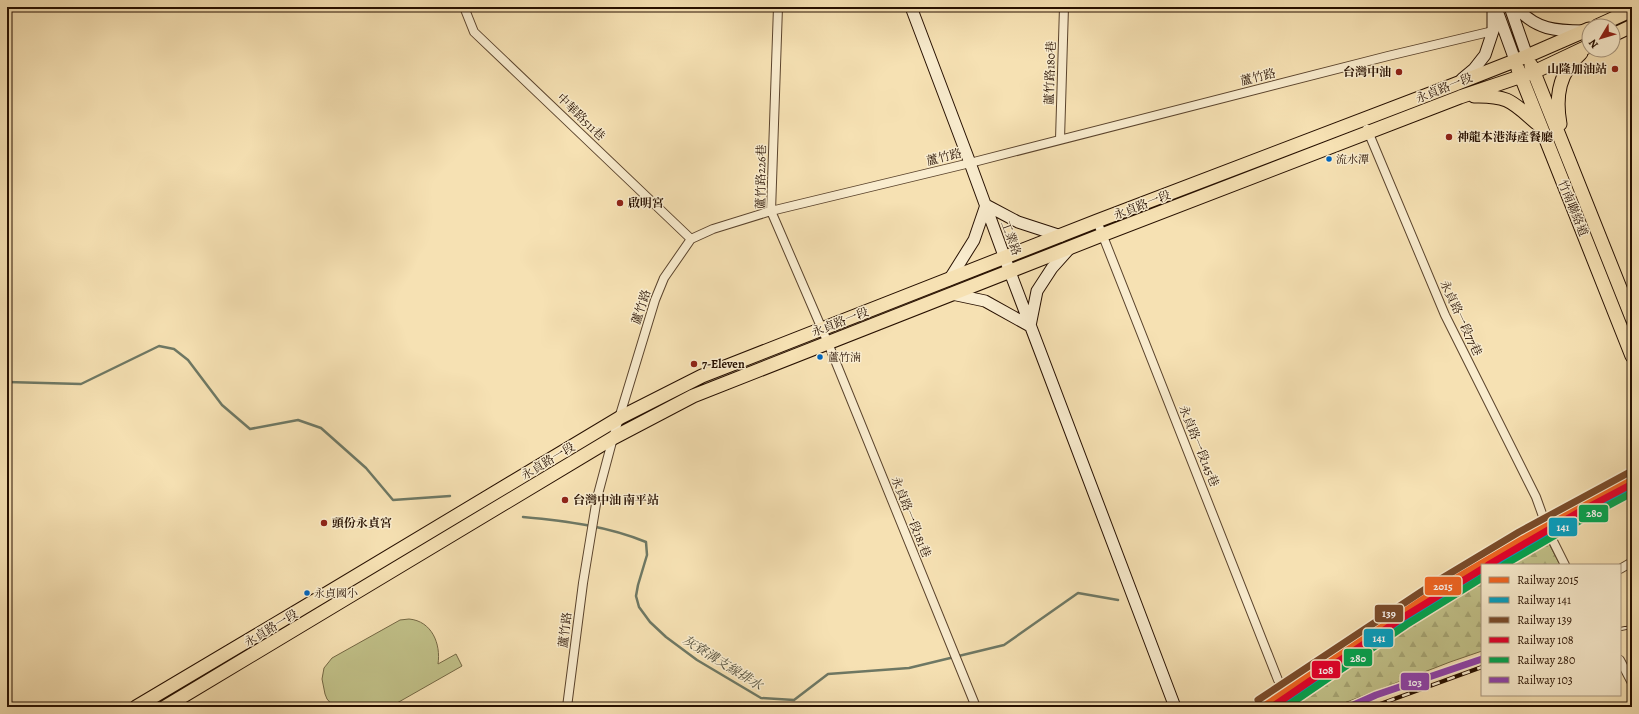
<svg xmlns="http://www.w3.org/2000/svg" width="1639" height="714" font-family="Alegreya,'Noto Serif TC',serif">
	<defs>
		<pattern id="forest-firs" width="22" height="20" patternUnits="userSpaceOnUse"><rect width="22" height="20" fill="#c1c189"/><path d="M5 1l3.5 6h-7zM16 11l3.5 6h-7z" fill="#a6a574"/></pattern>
	</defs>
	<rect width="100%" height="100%" fill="#f6e1b3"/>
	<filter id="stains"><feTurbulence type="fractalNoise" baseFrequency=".005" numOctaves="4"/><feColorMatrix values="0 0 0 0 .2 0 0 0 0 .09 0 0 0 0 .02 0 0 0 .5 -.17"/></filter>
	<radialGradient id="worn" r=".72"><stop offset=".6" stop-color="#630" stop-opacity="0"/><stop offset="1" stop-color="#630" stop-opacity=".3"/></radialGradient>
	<!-- grass -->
	<path fill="#c1c189" stroke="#746844" d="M409,619C432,621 441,644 438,664L456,654L462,666L390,707H334L327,699L325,694L322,679L324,668L332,658L400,620Z"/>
	<!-- forest -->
	<path fill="url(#forest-firs)" stroke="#746844" d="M1546,538L1560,565H1504Z
		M1482,579V651L1450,662L1334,707H1288L1374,646Z"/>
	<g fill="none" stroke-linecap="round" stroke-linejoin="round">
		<!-- stream -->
		<path stroke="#6e7864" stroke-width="2.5" d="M7,382L81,384L159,346L174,349L188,360L222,405L250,429L298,420L321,428L366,468L393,500L450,496
			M523,517C566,521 607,526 646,542L647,555L638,585L636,596L639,607L650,622L666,637L697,660L761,698L794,700L828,674L909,668L1004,645L1078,593L1118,600"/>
		<!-- street-tunnel -->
		<path stroke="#d7c298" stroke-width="8" stroke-dasharray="8 4" stroke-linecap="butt" d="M1545,522L1552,539"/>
		<!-- street casing -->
		<g stroke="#5b442d" stroke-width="10">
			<path id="street" d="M464,7L474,32L691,239
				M778,7L771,211L828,343L976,707
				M1367,129L1445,315L1536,497L1545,522
				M1060,139L1064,7
				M1097,221L1278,680
				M1552,539L1565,565
				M1620,569L1632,562
				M1620,660L1632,683
				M567,707L583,583L597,498L613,438L655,300L664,278L691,239L713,229L771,211L970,163L1388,56L1493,31"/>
		</g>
		<!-- secondary casing -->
		<g stroke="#271000" stroke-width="13">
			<path id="secondary" d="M911,7L970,163L1010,272L1175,707
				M1510,7L1527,56
				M1516,7C1536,30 1556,31 1584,31
				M1496,8L1515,60
				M1462,79L1474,69L1485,55L1493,31V7
				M949,280L974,240L986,205L1018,222L1061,236
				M952,294L985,301L1030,326L1037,291L1052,268L1069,249"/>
		</g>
		<!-- primary casing -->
		<g stroke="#271000" stroke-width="15">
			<path id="primary" d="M1597,26L1632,10
				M1613,35L1632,26
				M1531,65L1632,318
				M1518,69L1632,356
				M1474,96C1510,95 1513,103 1539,125
				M1560,124C1555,96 1559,72 1581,53
				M136,707L306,606L621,417L702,376L1097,221L1448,87L1527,56L1589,29
				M165,707L613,438L693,396L1102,235L1460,97L1534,72L1589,46"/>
		</g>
		<!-- street -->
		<use href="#street" stroke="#f9ecce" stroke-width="8"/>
		<!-- secondary -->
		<use href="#secondary" stroke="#f9ecce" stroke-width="11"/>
		<!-- primary -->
		<use href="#primary" stroke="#f6e1b3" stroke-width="13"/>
		<!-- rail casing -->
		<g stroke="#271000" stroke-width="4">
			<path id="rail" d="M1620,629L1632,627
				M1372,707L1482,667"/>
		</g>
		<!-- rail -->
		<use href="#rail" stroke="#f9ecce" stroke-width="2.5" stroke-dasharray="8" stroke-linecap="butt"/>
		<!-- rail-1 casing -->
		<g stroke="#f9ecce" stroke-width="10">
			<path id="rail-1" d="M1263,707L1443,586L1523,539L1632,480"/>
		</g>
		<!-- rail-2 casing -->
		<g stroke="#f9ecce" stroke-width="10">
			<path id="rail-2" d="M1494,565L1632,489
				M1277,707L1402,622L1482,572"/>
		</g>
		<!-- rail-3 casing -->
		<g stroke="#f9ecce" stroke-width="10">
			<path id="rail-3" d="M1258,700L1439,580L1519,532L1628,473"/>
		</g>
		<!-- rail-4 casing -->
		<g stroke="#f9ecce" stroke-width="10">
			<path id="rail-4" d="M1488,565L1579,512L1632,484
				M1272,707L1402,618L1482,569"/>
		</g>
		<!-- rail-5 casing -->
		<g stroke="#f9ecce" stroke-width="10">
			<path id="rail-5" d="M1504,565L1583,519L1632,493
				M1286,707L1406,625L1482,578"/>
		</g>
		<!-- rail-6 casing -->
		<g stroke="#f9ecce" stroke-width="10">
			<path id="rail-6" d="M1349,707L1376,695L1482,659"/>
		</g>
		<!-- rail-1 -->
		<use href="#rail-1" stroke="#f26522" stroke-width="7"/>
		<!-- rail-2 -->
		<use href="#rail-2" stroke="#02a1c4" stroke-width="7"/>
		<!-- rail-3 -->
		<use href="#rail-3" stroke="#7a4b2a" stroke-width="7"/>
		<!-- rail-4 -->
		<use href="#rail-4" stroke="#e4002b" stroke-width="7"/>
		<!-- rail-5 -->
		<use href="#rail-5" stroke="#00a651" stroke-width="7"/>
		<!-- rail-6 -->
		<use href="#rail-6" stroke="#8e44ad" stroke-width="7"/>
	</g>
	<!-- markers -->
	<g fill="#8f2418" stroke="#f9ecce" stroke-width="1.5">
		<circle cx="1615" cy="69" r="4"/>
		<circle cx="1399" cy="72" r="4"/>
		<circle cx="1449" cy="137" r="4"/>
		<circle cx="620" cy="203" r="4"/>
		<circle cx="694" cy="364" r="4"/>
		<circle cx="565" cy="500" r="4"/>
		<circle cx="324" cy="523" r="4"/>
	</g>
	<g fill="#0065bd" stroke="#f9ecce" stroke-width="1.5">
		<circle cx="1329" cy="159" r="3.5"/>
		<circle cx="820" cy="357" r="3.5"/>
		<circle cx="307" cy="593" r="3.5"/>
	</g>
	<g text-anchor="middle" stroke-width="3" stroke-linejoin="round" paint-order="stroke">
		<!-- bus labels -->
		<g font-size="11" fill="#271000" stroke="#f9ecce" text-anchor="start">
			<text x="1336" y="163">流水潭</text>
			<text x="828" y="361">蘆竹湳</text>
			<text x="314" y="597">永貞國小</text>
		</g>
		<!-- poi labels -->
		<g font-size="12" font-weight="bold" fill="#271000" stroke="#f9ecce" text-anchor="start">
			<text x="1607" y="73" text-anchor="end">山隆加油站</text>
			<text x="1391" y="76" text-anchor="end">台灣中油</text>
			<text x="1457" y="141">神龍本港海產餐廳</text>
			<text x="628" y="207">啟明宮</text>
			<text x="702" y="368">7-Eleven</text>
			<text x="573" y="504">台灣中油 南平站</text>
			<text x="332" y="527">頭份永貞宮</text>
		</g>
		<!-- street labels -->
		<g font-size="12" fill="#271000" stroke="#f9ecce">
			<text transform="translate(1050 73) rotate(-88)" y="4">蘆竹路180巷</text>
			<text transform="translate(1258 77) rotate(-14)" y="4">蘆竹路</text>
			<text transform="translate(1444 88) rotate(-22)" y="4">永貞路一段</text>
			<text transform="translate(581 117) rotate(44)" y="4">中華路511巷</text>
			<text transform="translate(944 157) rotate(-14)" y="4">蘆竹路</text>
			<text transform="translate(761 177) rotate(-89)" y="4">蘆竹路226巷</text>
			<text transform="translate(1142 205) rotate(-21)" y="4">永貞路一段</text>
			<text transform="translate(1573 208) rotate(68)" y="4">竹南聯絡道</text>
			<text transform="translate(1011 238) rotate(70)" y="4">工業路</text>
			<text transform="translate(641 307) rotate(-72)" y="4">蘆竹路</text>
			<text transform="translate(1461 318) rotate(65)" y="4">永貞路一段77巷</text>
			<text transform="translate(840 322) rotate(-21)" y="4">永貞路一段</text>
			<text transform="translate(1199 446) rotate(68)" y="4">永貞路一段145巷</text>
			<text transform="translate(548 461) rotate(-31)" y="4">永貞路一段</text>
			<text transform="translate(911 517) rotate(68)" y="4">永貞路一段181巷</text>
			<text transform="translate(271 628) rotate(-31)" y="4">永貞路一段</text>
			<text transform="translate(565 630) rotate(-83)" y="4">蘆竹路</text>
		</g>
		<!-- water labels -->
		<g font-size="13" font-style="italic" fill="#514d3a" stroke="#f9ecce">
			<text transform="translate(723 662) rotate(32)" y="5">灰寮溝支線排水</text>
		</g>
	</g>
	<g stroke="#f9ecce" stroke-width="1.5">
		<rect x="1578" y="504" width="31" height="19" rx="4" fill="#00a651"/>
		<rect x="1548" y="517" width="30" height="20" rx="4" fill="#02a1c4"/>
		<rect x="1424" y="576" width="38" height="20" rx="4" fill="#f26522"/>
		<rect x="1374" y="604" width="30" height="19" rx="4" fill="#7a4b2a"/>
		<rect x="1363" y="628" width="31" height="20" rx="4" fill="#02a1c4"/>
		<rect x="1343" y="648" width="30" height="19" rx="4" fill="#00a651"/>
		<rect x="1311" y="660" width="30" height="19" rx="4" fill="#e4002b"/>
		<rect x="1400" y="672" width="30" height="19" rx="4" fill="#8e44ad"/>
	</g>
	<g font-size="11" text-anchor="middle" font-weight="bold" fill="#fff">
		<text x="1594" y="517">280</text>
		<text x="1563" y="531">141</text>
		<text x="1443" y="590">2015</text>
		<text x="1389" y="617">139</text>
		<text x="1379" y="642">141</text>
		<text x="1358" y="662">280</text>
		<text x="1326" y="674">108</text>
		<text x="1415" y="686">103</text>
	</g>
	<!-- margin -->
	<rect width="1639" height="714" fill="none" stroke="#f6e1b3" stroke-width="24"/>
	<rect x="8" y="8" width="1623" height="698" fill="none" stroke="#271000" stroke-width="2"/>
	<rect x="12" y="12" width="1615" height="690" fill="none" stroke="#271000"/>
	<!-- legend -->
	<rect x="1481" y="564" width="140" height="132" fill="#f9ecce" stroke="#a5947c"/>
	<rect x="1489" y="577" width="20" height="6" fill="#f26522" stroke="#a5947c"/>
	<text x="1517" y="584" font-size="12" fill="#271000">Railway 2015</text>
	<rect x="1489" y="597" width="20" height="6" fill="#02a1c4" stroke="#a5947c"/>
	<text x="1517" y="604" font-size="12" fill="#271000">Railway 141</text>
	<rect x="1489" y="617" width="20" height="6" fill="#7a4b2a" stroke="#a5947c"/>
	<text x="1517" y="624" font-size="12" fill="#271000">Railway 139</text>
	<rect x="1489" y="637" width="20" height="6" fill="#e4002b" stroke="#a5947c"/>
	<text x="1517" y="644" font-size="12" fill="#271000">Railway 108</text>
	<rect x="1489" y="657" width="20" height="6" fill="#00a651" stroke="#a5947c"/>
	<text x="1517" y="664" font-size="12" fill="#271000">Railway 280</text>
	<rect x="1489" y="677" width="20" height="6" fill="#8e44ad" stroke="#a5947c"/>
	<text x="1517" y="684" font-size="12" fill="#271000">Railway 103</text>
	<!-- north arrow -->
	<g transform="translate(1601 38) rotate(232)"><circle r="19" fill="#f9ecce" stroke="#a5947c"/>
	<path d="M0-3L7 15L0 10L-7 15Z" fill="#8f2418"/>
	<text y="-6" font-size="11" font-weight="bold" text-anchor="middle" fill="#271000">N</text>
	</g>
	<rect width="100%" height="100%" filter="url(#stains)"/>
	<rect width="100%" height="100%" fill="url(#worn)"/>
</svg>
